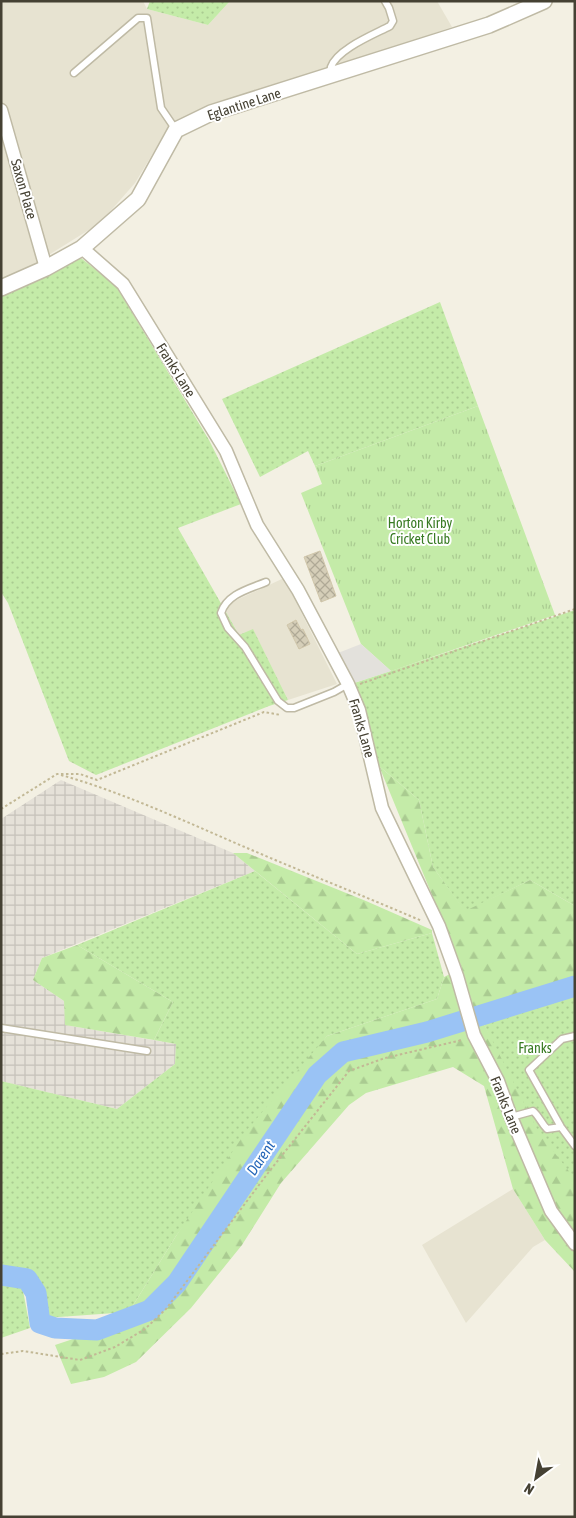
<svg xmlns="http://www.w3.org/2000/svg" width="576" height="1518" font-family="'Asap Condensed',sans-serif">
	<defs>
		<pattern id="industrial-grid" width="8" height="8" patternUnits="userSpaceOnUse" patternTransform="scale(1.25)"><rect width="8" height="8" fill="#e5e1d8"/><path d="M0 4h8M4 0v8" fill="none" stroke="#c6c2ba"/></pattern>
		<pattern id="grass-dots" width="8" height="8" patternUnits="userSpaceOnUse" patternTransform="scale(1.25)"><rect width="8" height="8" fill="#c4eba8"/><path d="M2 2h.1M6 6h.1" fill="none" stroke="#aacb91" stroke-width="1.8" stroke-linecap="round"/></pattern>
		<pattern id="forest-firs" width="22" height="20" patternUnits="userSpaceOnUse" patternTransform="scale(1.25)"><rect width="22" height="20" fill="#c4eba8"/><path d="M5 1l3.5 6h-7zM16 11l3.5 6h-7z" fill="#aacb91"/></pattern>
		<pattern id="park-tufts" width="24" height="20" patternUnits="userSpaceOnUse" patternTransform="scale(1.25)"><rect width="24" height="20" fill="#c4eba8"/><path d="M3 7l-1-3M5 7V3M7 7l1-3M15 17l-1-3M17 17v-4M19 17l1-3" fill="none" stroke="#aacb91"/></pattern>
		<pattern id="building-cross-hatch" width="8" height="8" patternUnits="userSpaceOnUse" patternTransform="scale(1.25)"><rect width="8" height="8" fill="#d5ceb8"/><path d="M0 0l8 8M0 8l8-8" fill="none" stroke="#afa996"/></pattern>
	</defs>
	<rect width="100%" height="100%" fill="#f3f0e3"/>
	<!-- residential -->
	<path fill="#e7e3d1" d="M1,1H143L147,9L208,25L230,1H437L452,27L170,125L135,183L100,223L31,266L1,280Z
		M284,578L337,684L288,700L253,630L240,636L226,613L228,604Z
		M513,1189L545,1240L533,1247L466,1323L422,1245Z"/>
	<!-- industrial -->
	<path fill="url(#industrial-grid)" d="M61,780L233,853L255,871L42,958L33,980L64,1001L65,1025L176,1044L175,1064L117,1109L1,1081V819Z"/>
	<!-- grass -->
	<path fill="url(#grass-dots)" d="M150,1H230L208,25L147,9Z
		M81,258L116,286L209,440L241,504L178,528L239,635L253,629L288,700L269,706L96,775L69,761L8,603L1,592V296Z
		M440,302L478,406L315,466L308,451L260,477L222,399Z
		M575,610V906L530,880L465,912L433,867L419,800L379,766L354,683Z
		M255,871L357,954L432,933L444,977L437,999L327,1036L176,1236L129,1312L45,1318L31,1270L1,1266V1081L117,1109L175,1064L176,1044L154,1040L173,1002L77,945Z
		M575,994V1232L484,1024Z
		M1,1282L22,1285L30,1328L1,1338Z"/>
	<!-- forest -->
	<path fill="url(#forest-firs)" d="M379,766L419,800L433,867L465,911L530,880L575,906V992L484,1024L539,1133L575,1179V1272L545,1240L513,1189L484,1086L453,1067L366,1093L349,1105L281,1183L242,1245L191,1308L136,1362L104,1377L71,1384L55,1345L100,1330L129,1312L176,1236L247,1130L327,1036L437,999L444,977L462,968Z
		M233,853H247L366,901L432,930V933L357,954Z
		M77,945L173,1002L154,1040L65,1025L64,1001L33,980L42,958Z"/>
	<!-- park -->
	<path fill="url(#park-tufts)" d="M478,406L555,615L391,671L361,644L301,493L322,484L315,466Z"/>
	<!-- parking -->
	<path fill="#e3e1dc" d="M361,644L391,671L354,683L338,653Z"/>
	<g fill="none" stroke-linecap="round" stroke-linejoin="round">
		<!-- river -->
		<path stroke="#9ac3f5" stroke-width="21" d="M1,1275L27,1279L36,1293L40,1323L55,1328L97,1330L150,1310L177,1283L317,1075L343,1052L427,1032L575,986"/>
	</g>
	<!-- building -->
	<path fill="url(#building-cross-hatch)" stroke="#d1c7ab" d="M320,551L336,596L321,602L304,557Z
		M296,620L301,630L303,629L310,644L299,649L287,625Z"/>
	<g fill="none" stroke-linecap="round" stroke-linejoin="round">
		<!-- service casing -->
		<g stroke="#bfbaa5" stroke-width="9">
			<path id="service" d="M74,73L138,18H147L161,108L176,130
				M330,75C330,74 331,67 331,67C337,49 375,34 390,26L393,21L389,8L385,1
				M266,582C249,589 227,594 221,613L228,628L245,647L278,701L287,708H294L334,692L348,684
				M1,1028L147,1051
				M575,1036L562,1039L529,1070L561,1127L575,1146
				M511,1117L533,1111C539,1116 541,1123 547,1129L561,1127"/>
		</g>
		<!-- minor casing -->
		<g stroke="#bfbaa5" stroke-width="15">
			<path id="minor" d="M1,110L46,268
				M82,248L123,284L226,451L257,525L298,590L348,684L359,710L382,808L439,926L457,976L474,1035L498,1081L511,1117L551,1211L575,1244"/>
		</g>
		<!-- tertiary casing -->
		<g stroke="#bfbaa5" stroke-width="18">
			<path id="tertiary" d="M1,288L46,268L82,248L138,199L176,130L211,113L489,25L544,1"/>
		</g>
		<!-- path -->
		<path stroke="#c2b895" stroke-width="2" stroke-dasharray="2.5 2.5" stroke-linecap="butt" d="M360,684L575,609
			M61,775C125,793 186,822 247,848C305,873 364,896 422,921
			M1,809L57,774H80L97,780L264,712L281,715
			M1,1354L23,1351L80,1360L115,1347L145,1329L166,1309L268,1173L349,1071L385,1058L462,1040"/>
		<!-- service -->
		<use href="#service" stroke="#fff" stroke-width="6"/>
		<!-- minor -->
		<use href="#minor" stroke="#fff" stroke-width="12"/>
		<!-- tertiary -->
		<use href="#tertiary" stroke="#fff" stroke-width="15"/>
	</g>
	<g text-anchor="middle" stroke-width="4" stroke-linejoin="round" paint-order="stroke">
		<!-- street labels -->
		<g font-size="14" fill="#454133" stroke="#fff">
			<text transform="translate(244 104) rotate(-18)" y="5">Eglantine Lane</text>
			<text transform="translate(24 189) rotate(74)" y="5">Saxon Place</text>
			<text transform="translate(176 370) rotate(58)" y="5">Franks Lane</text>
			<text transform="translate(362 728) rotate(74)" y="5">Franks Lane</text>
			<text transform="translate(506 1105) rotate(68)" y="5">Franks Lane</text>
		</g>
		<!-- park labels -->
		<g font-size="14" fill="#387b23" stroke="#fff">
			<text x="420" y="528">Horton Kirby<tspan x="420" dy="16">Cricket Club</tspan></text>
			<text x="535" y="1053">Franks</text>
		</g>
		<!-- water labels -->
		<g font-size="15" font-style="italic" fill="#2566b8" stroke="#fff">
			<text transform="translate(261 1158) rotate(-56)" y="5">Darent</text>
		</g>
	</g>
	<!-- border -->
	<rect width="576" height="1518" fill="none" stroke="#454133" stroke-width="5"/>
	<!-- north arrow -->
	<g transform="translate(536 1478) rotate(212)" stroke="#ffffff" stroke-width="4" paint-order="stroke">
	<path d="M0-4L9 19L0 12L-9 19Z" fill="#454133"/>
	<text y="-8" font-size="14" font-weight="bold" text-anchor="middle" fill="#454133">N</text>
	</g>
</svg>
